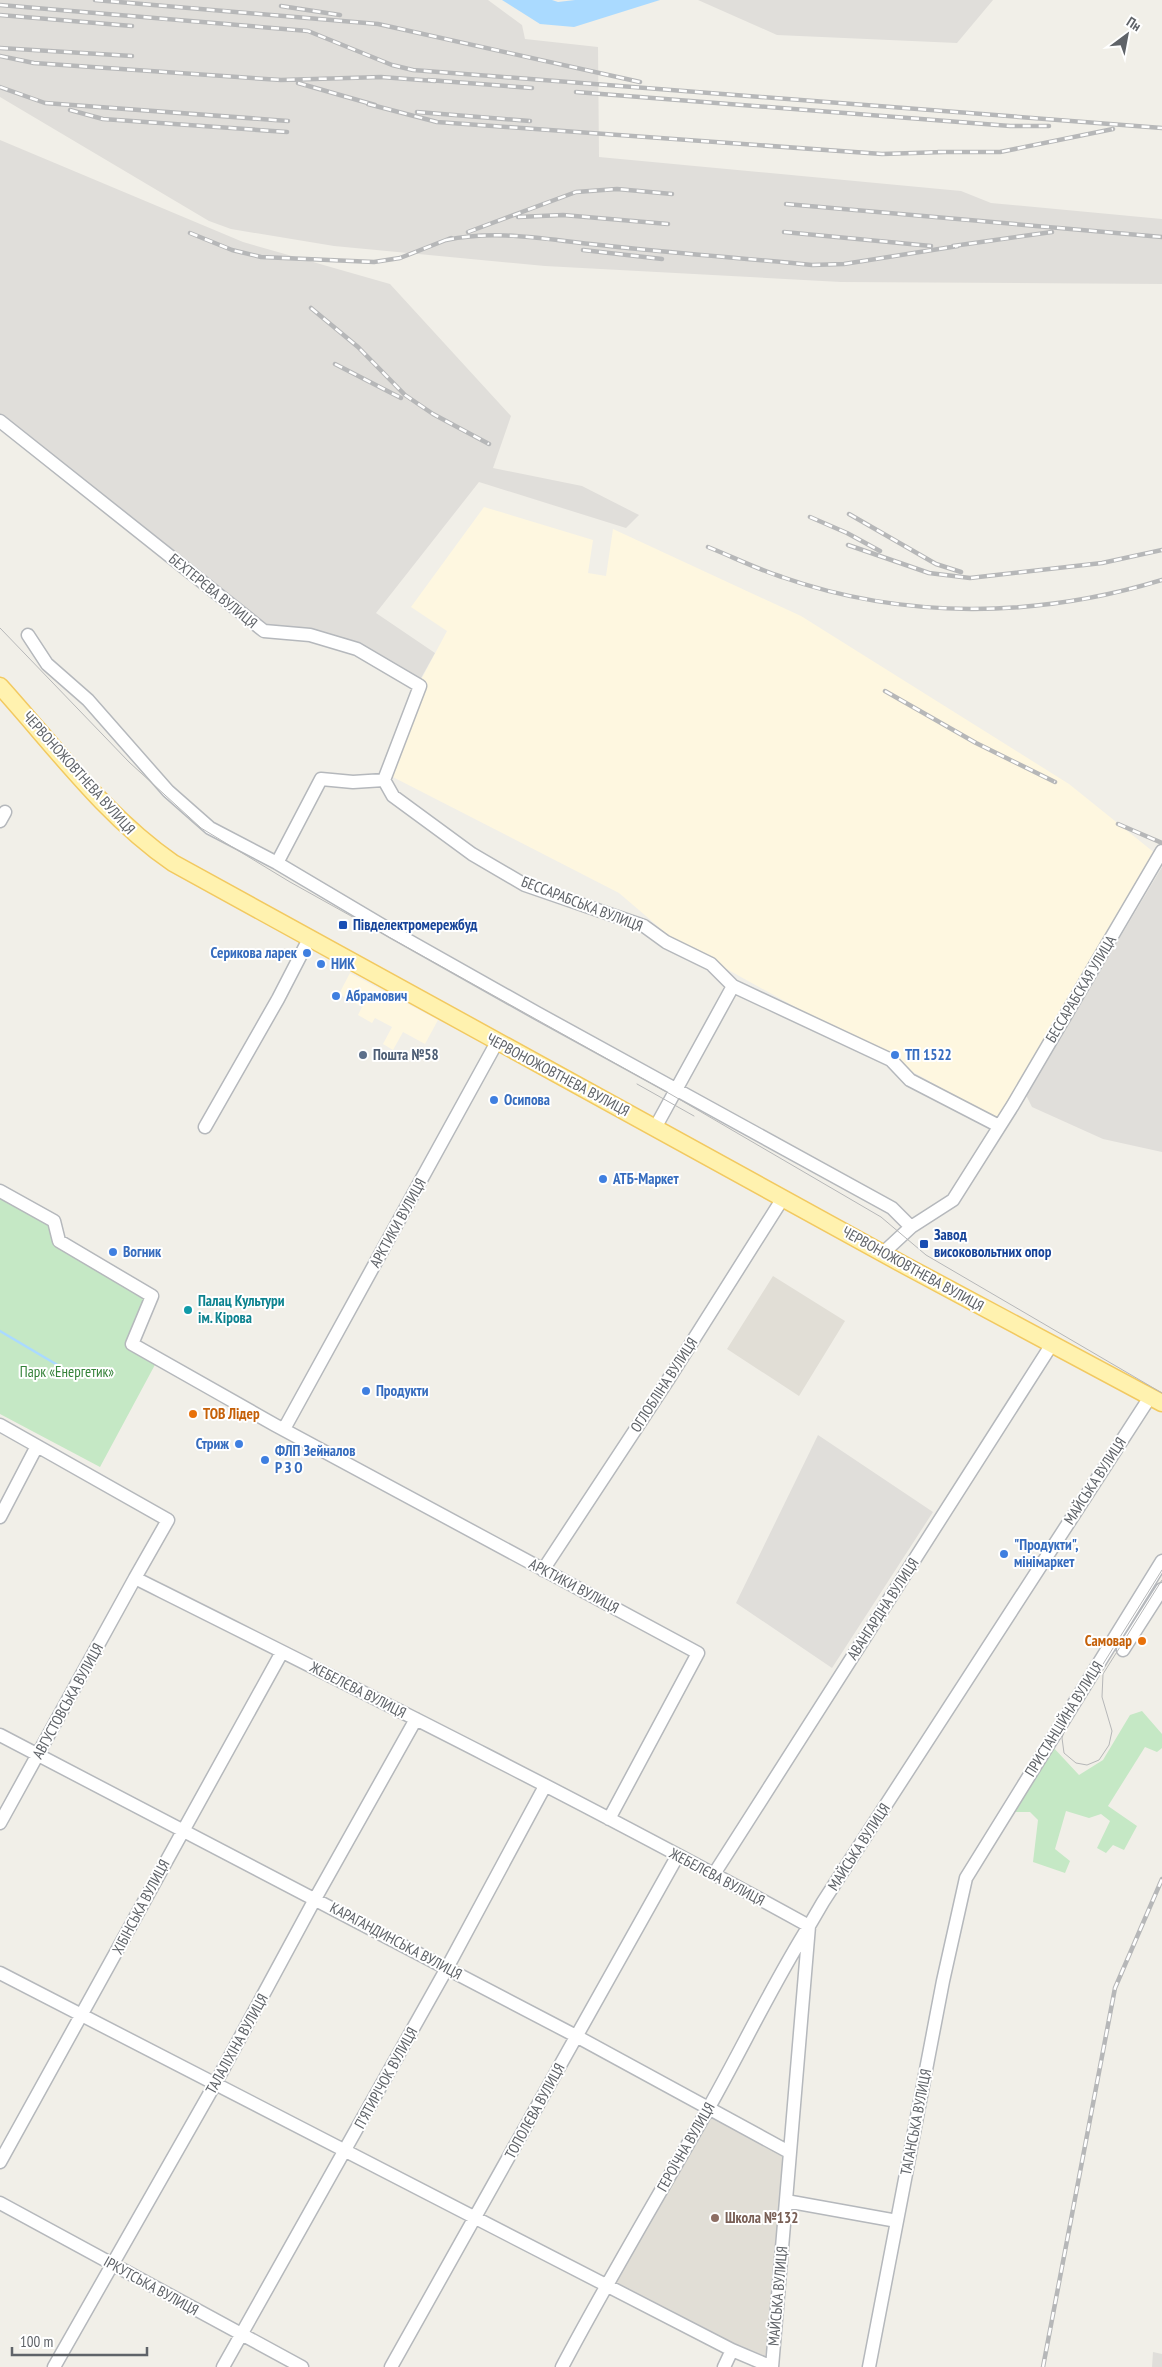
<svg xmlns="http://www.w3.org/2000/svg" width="1162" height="2367" font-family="'PT Sans Narrow',sans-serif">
	<rect width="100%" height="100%" fill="#f1efe8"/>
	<!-- commercial -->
	<path fill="#fef7e0" d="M484,507L593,540L588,573L606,576L613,529L801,616L1069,784L1156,854L998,1119L674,940L619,893L385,773L415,691L447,631L411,607Z
		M350,973L438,1020L425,1044L403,1032L393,1050L383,1044L392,1027L375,1018L372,1023L358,1015L362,1007L339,994Z"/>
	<!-- industrial -->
	<path fill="#e0deda" d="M0,0H488L522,25L525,39L598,47L599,157L961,191L991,203L1162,219V284L841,282L545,266L334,246L231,229L209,221L0,97Z
		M698,0H993L957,43L777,35Z
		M0,140L243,242L390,284L511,416L493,468L582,486L639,515L626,528L479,482L376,613L435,653L420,680L358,645L311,629L266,626L0,415Z
		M1162,867V1152L1103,1139L1032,1107L1026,1095Z
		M818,1435L933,1512L832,1668L736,1603Z
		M1153,2352L1162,2354V2367H1152Z"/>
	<!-- education -->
	<path fill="#e1ded6" d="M773,1276L845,1321L799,1396L727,1349Z
		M710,2114L784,2154L765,2361L616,2283Z"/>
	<!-- green -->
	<path fill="#c5e8c5" d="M0,1195L51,1223L56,1242L149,1297L129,1345L157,1361L100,1467L0,1414Z
		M1142,1711L1162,1734V1748L1157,1752L1145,1747L1108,1806L1137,1826L1124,1850L1113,1845L1106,1853L1097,1848L1110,1821L1101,1814L1089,1818L1066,1811L1055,1849L1070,1861L1065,1873L1033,1862L1038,1820L1030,1812H1010L1052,1746L1079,1775L1103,1760L1130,1715Z"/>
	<!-- water -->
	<path fill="#aadaff" d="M502,0H552L558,2L575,0H660L574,27L540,24Z"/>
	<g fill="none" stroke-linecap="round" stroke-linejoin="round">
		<!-- stream -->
		<path stroke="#aadaff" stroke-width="2.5" d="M0,1331L71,1373"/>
		<!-- minor casing -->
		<g stroke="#b5b8bc" stroke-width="15">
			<path id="minor" d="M0,421L264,631L310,635L357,649L420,686L384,780
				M28,635L47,664L88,700L168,791L210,828L277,863L395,933L537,1013L892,1208L911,1227
				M0,821L5,812
				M277,863L321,779L353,782L384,780L393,796L472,854L525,885L644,926L666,942L711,964L733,986L655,1128
				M733,986L891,1060L910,1080L999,1126
				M205,1127L278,999L309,939
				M0,1191L54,1221L59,1241L152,1296L132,1344L275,1425L698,1653L609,1819
				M883,1253L911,1227L953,1200L1013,1105L1162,851
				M0,1425L168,1520L135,1578C361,1691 588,1804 809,1926C772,1985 742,2049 708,2109C659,2195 608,2280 562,2367
				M284,1429L497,1042
				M0,1517L37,1446
				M543,1570L668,1380L783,1198
				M1123,1650L1162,1589
				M0,1735L576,2036L789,2152
				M0,1823L135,1578
				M714,1874L1052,1344
				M0,1973L732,2350L772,2367
				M0,2162L282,1652
				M786,2201L897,2221
				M0,2203L302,2367
				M54,2367L215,2084L315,1899L416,1719
				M223,2367L447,1968L545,1786
				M391,2367L678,1855
				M724,2367L732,2350
				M772,2367L809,1926L823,1902L1150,1397
				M869,2367L943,1981L966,1878L1162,1561"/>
		</g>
		<!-- major casing -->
		<g stroke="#f2c960" stroke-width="19">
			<path id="major" d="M0,686C55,747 105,816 173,863L906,1266L1162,1403"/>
		</g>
		<!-- minor -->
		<use href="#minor" stroke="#fff" stroke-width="12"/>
		<!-- major -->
		<use href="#major" stroke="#fff2af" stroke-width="16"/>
		<!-- tram -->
		<path stroke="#b6b7b8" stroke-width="1" d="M0,628L129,762L201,828L290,882L672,1095L881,1217L926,1255L1162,1393
			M637,1084L694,1116
			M1162,1570L1068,1720L1062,1738L1064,1753L1076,1763L1087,1765L1099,1760L1109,1745L1112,1731L1102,1697L1103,1674L1162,1580"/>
		<!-- rail casing -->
		<g stroke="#b6b7b8" stroke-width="4.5">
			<path id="rail" d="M95,0L378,24L640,82
				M0,5L308,31L392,65L413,70L1162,128
				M281,6L340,15
				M0,15L132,26
				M0,48L132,56
				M0,56L34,63L281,80L381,77L435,81
				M428,80L532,88
				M298,83L375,105
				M0,87L45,103L288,121
				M576,92L1010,126H1049
				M368,104L437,122L882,154L944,152
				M70,110L103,119L287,132
				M417,112L530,121
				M938,152H1000L1113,129
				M786,204L1162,237
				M518,217L563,215L668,224
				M468,232L576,192L617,189L672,194
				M784,232L931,246
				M190,233L232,250L261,257L374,262L400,258L451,238
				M446,240C499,229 547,240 600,245C671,253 741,258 812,265L844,264L958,246
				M953,246L1052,232
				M583,250L662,259
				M311,308L358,347L405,395L433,414L489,444
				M335,364L401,398
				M849,514L936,564L961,572
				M810,517L847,533L880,551
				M848,545L929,573L970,578L1102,563L1162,550
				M708,547C733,557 757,569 782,577C905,620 1038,618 1162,580
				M885,691L976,743L1055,782
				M1118,824L1162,843
				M1043,2367L1115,1988L1162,1879"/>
		</g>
		<!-- rail -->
		<use href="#rail" stroke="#fff" stroke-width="2.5" stroke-dasharray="8" stroke-linecap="butt"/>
	</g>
	<!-- markers -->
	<g fill="#1a4fb4" stroke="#fff" stroke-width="2">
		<rect x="338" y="920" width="10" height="10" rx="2.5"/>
		<rect x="919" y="1239" width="10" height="10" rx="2.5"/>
	</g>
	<g fill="#3f7fe0" stroke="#fff" stroke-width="2">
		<circle cx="307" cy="953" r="5"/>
		<circle cx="321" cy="964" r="5"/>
		<circle cx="336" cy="996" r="5"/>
		<circle cx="895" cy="1055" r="5"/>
		<circle cx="494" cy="1100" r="5"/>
		<circle cx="603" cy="1179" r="5"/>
		<circle cx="113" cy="1252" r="5"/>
		<circle cx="366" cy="1391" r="5"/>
		<circle cx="239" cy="1444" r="5"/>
		<circle cx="265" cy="1460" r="5"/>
		<circle cx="1004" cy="1554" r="5"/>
	</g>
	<circle fill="#5c6f8a" stroke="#fff" stroke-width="2" cx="363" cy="1055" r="5"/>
	<circle fill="#0f9aa8" stroke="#fff" stroke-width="2" cx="188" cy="1310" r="5"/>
	<g fill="#e8710a" stroke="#fff" stroke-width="2">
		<circle cx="193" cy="1414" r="5"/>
		<circle cx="1142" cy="1641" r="5"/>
	</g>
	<circle fill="#8d6e63" stroke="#fff" stroke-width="2" cx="715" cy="2218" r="5"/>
	<g text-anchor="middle" stroke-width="4" stroke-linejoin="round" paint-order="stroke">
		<!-- street labels -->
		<g font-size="15" fill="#5f6368" stroke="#fff">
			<text transform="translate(213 591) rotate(39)" y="5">БЕХТЕРЄВА ВУЛИЦЯ</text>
			<text transform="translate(79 773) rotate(48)" y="5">ЧЕРВОНОЖОВТНЕВА ВУЛИЦЯ</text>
			<text transform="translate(582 904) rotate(21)" y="5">БЕССАРАБСЬКА ВУЛИЦЯ</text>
			<text transform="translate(1081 989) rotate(-59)" y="5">БЕССАРАБСКАЯ УЛИЦА</text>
			<text transform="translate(558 1075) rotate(28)" y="5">ЧЕРВОНОЖОВТНЕВА ВУЛИЦЯ</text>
			<text transform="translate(398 1223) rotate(-61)" y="5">АРКТИКИ ВУЛИЦЯ</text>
			<text transform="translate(913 1269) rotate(29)" y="5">ЧЕРВОНОЖОВТНЕВА ВУЛИЦЯ</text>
			<text transform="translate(664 1385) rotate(-57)" y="5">ОГЛОБЛІНА ВУЛИЦЯ</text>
			<text transform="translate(1095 1481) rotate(-57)" y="5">МАЙСЬКА ВУЛИЦЯ</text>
			<text transform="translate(574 1586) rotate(28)" y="5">АРКТИКИ ВУЛИЦЯ</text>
			<text transform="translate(883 1609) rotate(-57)" y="5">АВАНГАРДНА ВУЛИЦЯ</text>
			<text transform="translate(358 1690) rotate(27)" y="5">ЖЕБЕЛЄВА ВУЛИЦЯ</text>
			<text transform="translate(68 1701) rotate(-61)" y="5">АВГУСТОВСЬКА ВУЛИЦЯ</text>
			<text transform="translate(1064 1719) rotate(-58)" y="5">ПРИСТАНЦІЙНА ВУЛИЦЯ</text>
			<text transform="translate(859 1847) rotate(-57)" y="5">МАЙСЬКА ВУЛИЦЯ</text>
			<text transform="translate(717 1877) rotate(28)" y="5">ЖЕБЕЛЄВА ВУЛИЦЯ</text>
			<text transform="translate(141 1907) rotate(-62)" y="5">ХІБІНСЬКА ВУЛИЦЯ</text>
			<text transform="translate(396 1941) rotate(28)" y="5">КАРАГАНДИНСЬКА ВУЛИЦЯ</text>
			<text transform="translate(237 2044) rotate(-61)" y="5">ТАЛАЛІХІНА ВУЛИЦЯ</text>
			<text transform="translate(386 2078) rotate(-61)" y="5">П’ЯТИРІЧОК ВУЛИЦЯ</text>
			<text transform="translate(535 2111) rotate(-61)" y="5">ТОПОЛЄВА ВУЛИЦЯ</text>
			<text transform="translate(916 2122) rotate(-79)" y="5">ТАГАНСЬКА ВУЛИЦЯ</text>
			<text transform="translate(686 2147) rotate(-60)" y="5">ГЕРОЇЧНА ВУЛИЦЯ</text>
			<text transform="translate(151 2286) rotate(29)" y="5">ІРКУТСЬКА ВУЛИЦЯ</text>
			<text transform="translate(778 2296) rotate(-85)" y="5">МАЙСЬКА ВУЛИЦЯ</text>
		</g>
		<!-- transit labels -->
		<g font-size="15" font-weight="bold" fill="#164399" stroke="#fff" text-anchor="start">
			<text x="353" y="930">Півделектромережбуд</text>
			<text x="934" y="1240">Завод<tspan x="934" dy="17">високовольтних опор</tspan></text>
		</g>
		<!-- shop labels -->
		<g font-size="15" font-weight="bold" fill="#366cbe" stroke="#fff" text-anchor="start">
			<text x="297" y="958" text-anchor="end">Серикова ларек</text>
			<text x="331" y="969">НИК</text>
			<text x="346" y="1001">Абрамович</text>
			<text x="905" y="1060">ТП 1522</text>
			<text x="504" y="1105">Осипова</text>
			<text x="613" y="1184">АТБ-Маркет</text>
			<text x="123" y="1257">Вогник</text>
			<text x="376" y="1396">Продукти</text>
			<text x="229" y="1449" text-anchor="end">Стриж</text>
			<text x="275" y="1456">ФЛП Зейналов<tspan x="275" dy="17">Р З О</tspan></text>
			<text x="1014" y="1550">"Продукти",<tspan x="1014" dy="17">мінімаркет</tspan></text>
		</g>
		<!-- service labels -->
		<g font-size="15" font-weight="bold" fill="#4e5e75" stroke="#fff" text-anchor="start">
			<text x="373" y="1060">Пошта №58</text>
		</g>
		<!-- culture labels -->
		<g font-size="15" font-weight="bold" fill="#0d838f" stroke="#fff" text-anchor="start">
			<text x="198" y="1306">Палац Культури<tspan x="198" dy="17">ім. Кірова</tspan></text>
		</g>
		<!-- park labels -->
		<g font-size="15" fill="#348238" stroke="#fff">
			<text x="67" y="1377">Парк «Енергетик»</text>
		</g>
		<!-- food labels -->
		<g font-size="15" font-weight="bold" fill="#c56008" stroke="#fff" text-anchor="start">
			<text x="203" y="1419">ТОВ Лідер</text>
			<text x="1132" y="1646" text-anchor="end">Самовар</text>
		</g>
		<!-- education labels -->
		<g font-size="15" font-weight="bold" fill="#785e54" stroke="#fff" text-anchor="start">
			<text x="725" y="2223">Школа №132</text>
		</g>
	</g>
	<!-- north arrow -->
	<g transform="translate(1127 35) rotate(32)" stroke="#ffffff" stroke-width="4" paint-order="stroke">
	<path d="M0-4L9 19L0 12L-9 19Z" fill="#5f6368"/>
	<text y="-8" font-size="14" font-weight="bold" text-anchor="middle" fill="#5f6368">Пн</text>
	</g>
	<!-- scale -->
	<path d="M12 2347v8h135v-8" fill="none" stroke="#5f6368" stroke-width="2.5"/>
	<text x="20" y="2347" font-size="15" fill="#5f6368" stroke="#ffffff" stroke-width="4" paint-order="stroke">100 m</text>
</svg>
